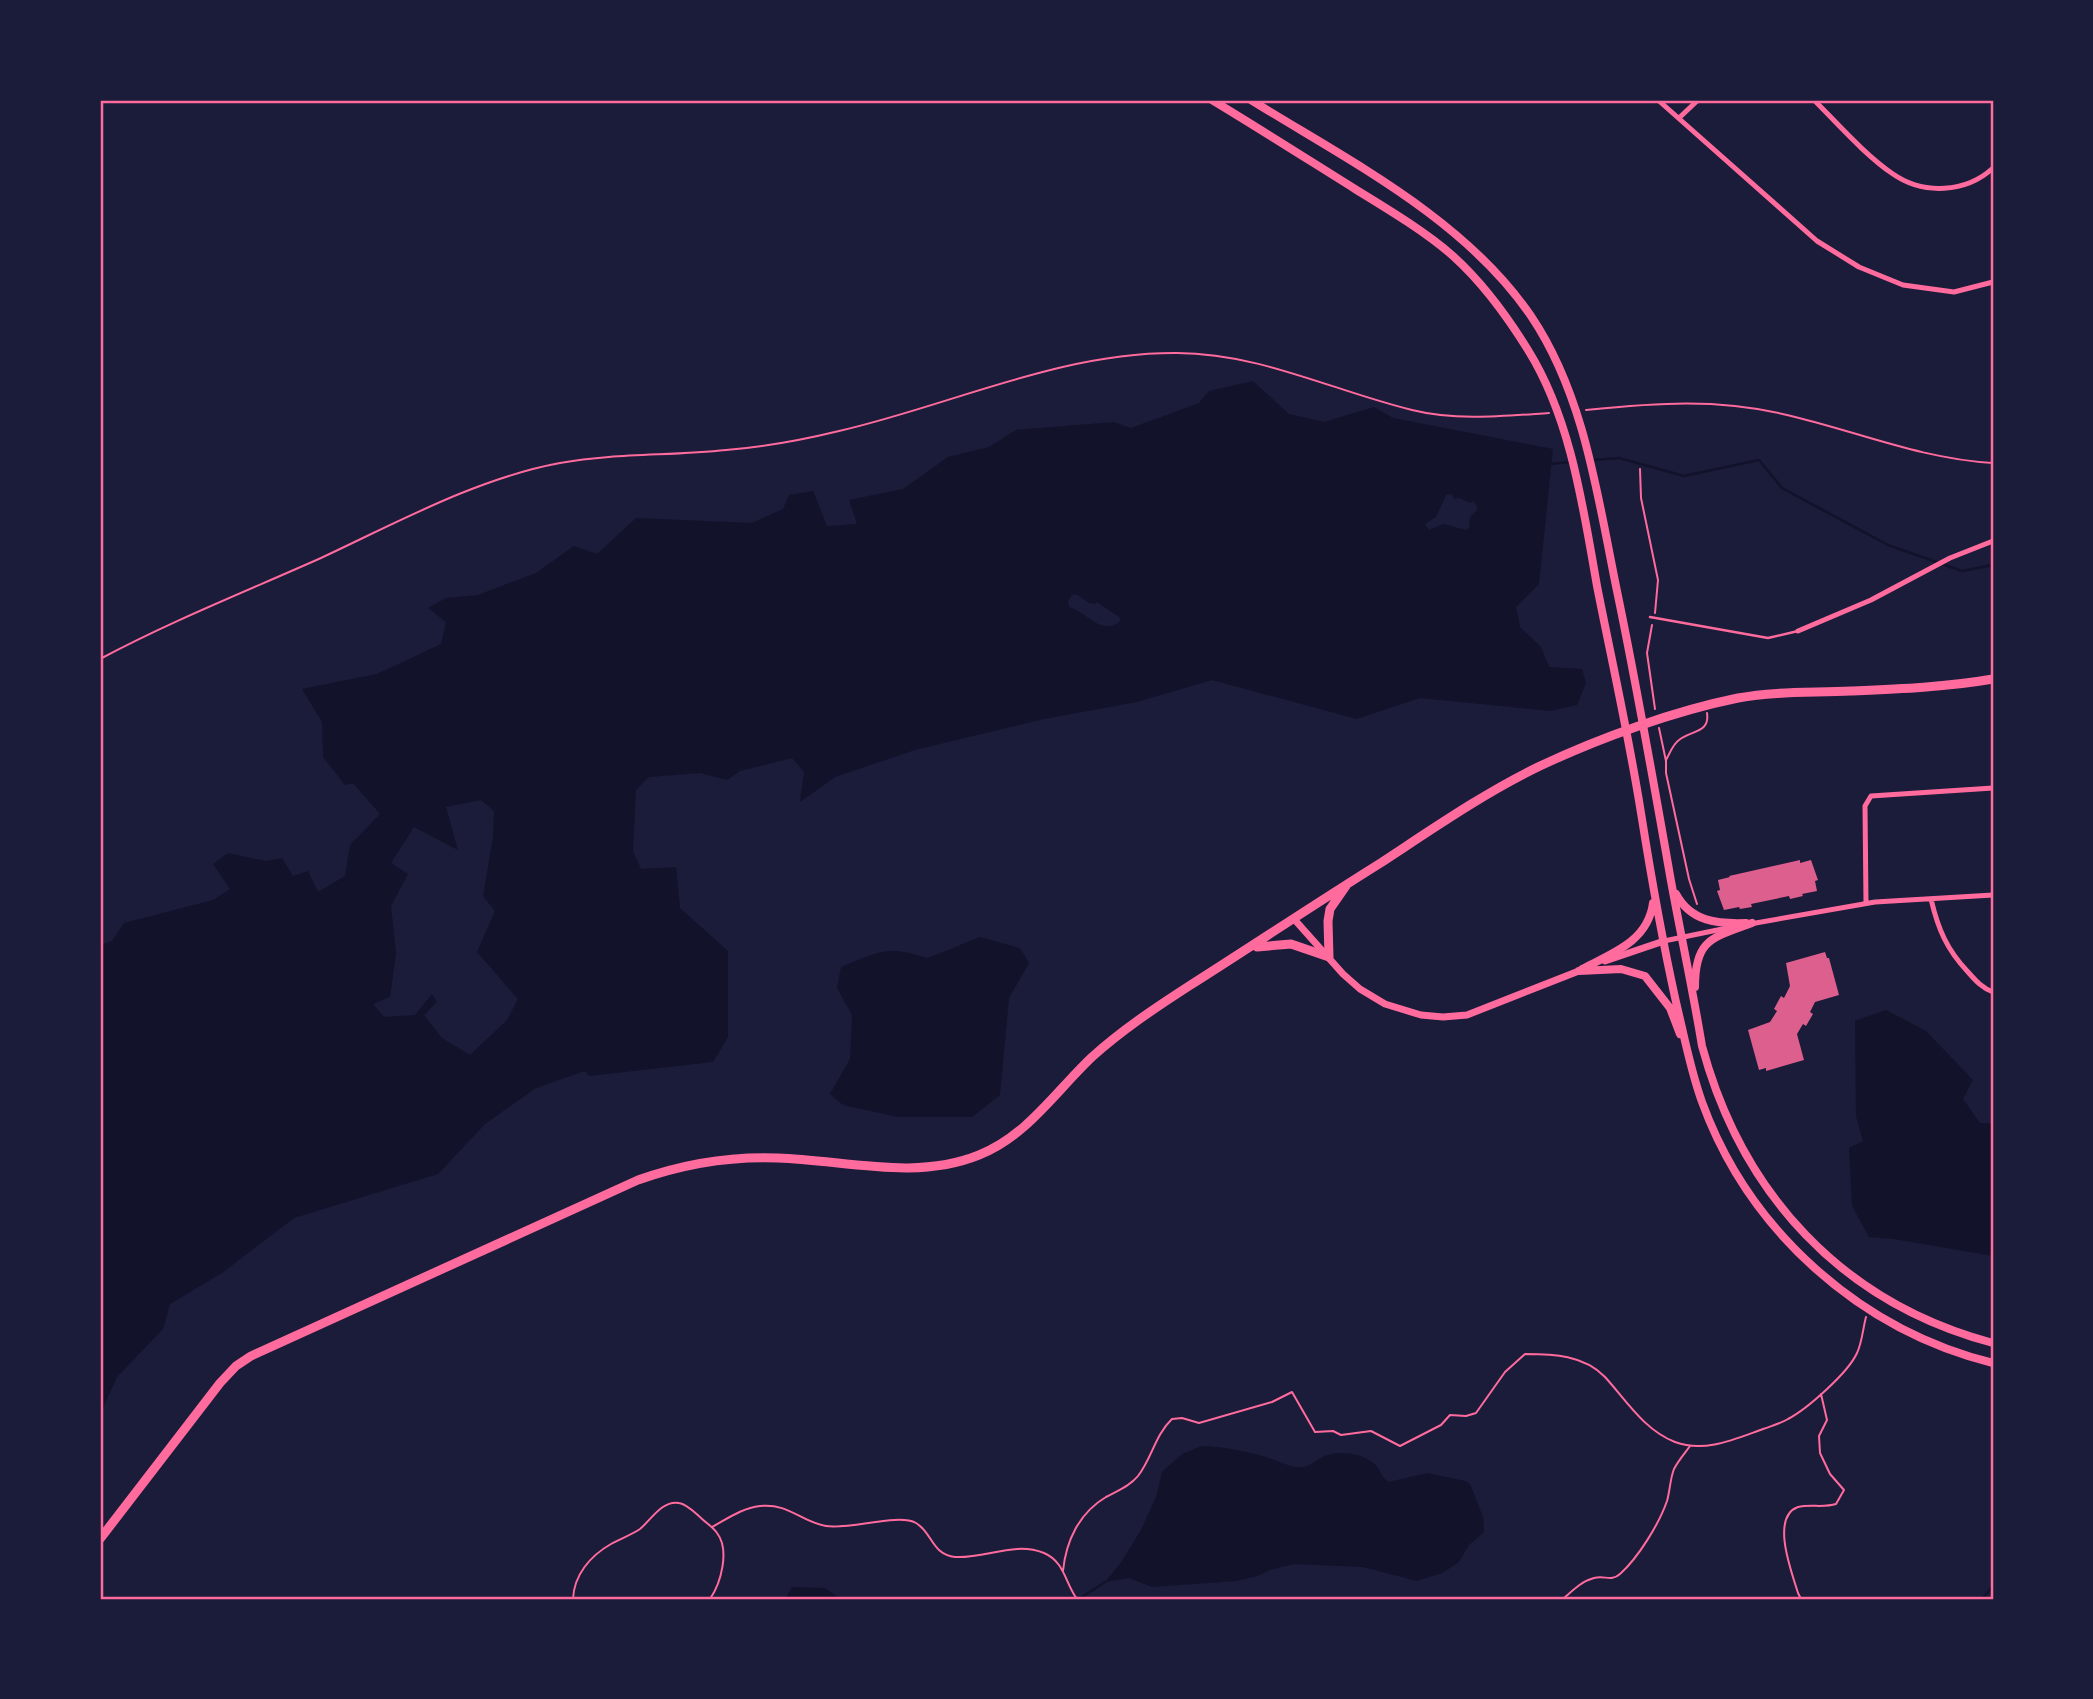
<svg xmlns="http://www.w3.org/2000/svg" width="2093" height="1699" font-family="'Work Sans',sans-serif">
	<rect width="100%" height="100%" fill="#1b1b3a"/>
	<!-- water -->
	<path fill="#12122b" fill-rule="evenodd" d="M1253,381L1289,414L1324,422L1374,407L1393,418L1553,449L1539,584L1516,607L1520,627L1541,647L1549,667L1582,669L1586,683L1577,705L1551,711L1420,698L1357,719L1212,680L1137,702L1044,719L915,750L835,777L800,802L804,772L792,758L740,771L727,780L700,773L649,777L636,790L633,851L641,869L676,867L680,908L728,951V1037L713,1062L589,1076L585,1071L536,1088L485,1124L438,1174L294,1218L222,1273L170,1304L163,1329L117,1377L100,1414V945L112,941L124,923L213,900L230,889L213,864L228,853L266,861L282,858L293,876L308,871L318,892L345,876L350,845L380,814L353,783L345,785L323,757L322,722L302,689L377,674L441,644L446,622L428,608L446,598L478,595L536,573L574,546L597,554L636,518L752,523L783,509L789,495L813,491L827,526L857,524L849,500L903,489L948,457L989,447L1016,430L1114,422L1131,428L1199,403L1209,391ZM1452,494L1454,499L1459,498L1470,503L1474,501L1478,509L1470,517L1469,528L1466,530L1443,524L1429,530L1425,524L1436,517L1446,495ZM1076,594L1089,603L1095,604L1097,602L1119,617L1121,621C1100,636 1090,614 1069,607L1068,601L1072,595ZM481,800L494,811L493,837L483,896L495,911L477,952L518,999L507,1020L470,1055L442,1038L424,1015L437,1002L432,994L415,1015L384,1017L373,1004L390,997L396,953L391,906L408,874L391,863L414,827L458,850L446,807Z
		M980,937L1020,948L1029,963L1009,998L1000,1095L972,1117H898L843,1105L830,1094L850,1059L852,1015L837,988L841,967C880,951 887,945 928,958Z
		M1886,1010L1926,1031L1973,1080L1963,1099L1980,1123H1993V1256L1894,1239L1869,1237L1852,1206L1849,1148L1863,1141L1856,1116L1855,1021Z
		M1202,1446C1224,1447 1246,1451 1266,1457C1276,1460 1286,1466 1297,1467C1307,1469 1313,1462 1321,1458C1335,1450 1358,1452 1372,1462C1380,1467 1380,1477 1389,1482L1427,1473L1465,1481L1470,1484L1483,1517L1484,1532L1469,1545L1459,1562L1442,1573L1417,1581L1363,1567L1294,1564L1270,1570L1257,1576L1237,1581L1152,1587L1129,1578L1105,1582L1122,1561L1141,1530L1156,1497L1162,1472L1182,1454Z
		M792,1587L825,1588L841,1599H785Z"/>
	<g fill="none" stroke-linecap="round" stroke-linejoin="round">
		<!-- stream -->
		<path stroke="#12122b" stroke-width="2.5" d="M1593,460L1619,458L1684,476L1759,460L1782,488L1888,545L1962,571L1993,565
			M1552,464L1569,462
			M1079,1599L1105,1582
			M1982,1599L1993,1586"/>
	</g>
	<!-- building -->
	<path fill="#dd5f8e" d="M1800,860V863L1811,860L1818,880L1815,881L1817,891L1802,894L1803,896L1790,899L1789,896L1751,904L1752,907L1740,909L1739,907L1724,910L1717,891L1720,890L1718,880L1730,877L1729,876Z
		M1825,952L1827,958H1829L1839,995L1815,1002L1810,1012L1813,1014L1806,1026L1803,1024L1797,1034L1804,1060L1766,1071V1068L1759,1070L1748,1030L1770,1022L1777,1011L1774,1009L1781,996L1784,998L1790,986L1786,963Z"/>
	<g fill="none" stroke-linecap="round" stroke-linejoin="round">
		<!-- path -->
		<path stroke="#ff6b9d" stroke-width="2" d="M1586,410C1655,403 1718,398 1787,415C1856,431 1921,459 1993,463
			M1640,469L1641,498L1658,580L1655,613
			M1652,625L1647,653L1655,709
			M100,659C171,621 247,591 321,558C396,523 478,478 560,463C615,453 671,456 726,450C764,447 802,440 839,431C952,405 1060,352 1177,353C1259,353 1334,391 1412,410C1456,421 1504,416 1549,413
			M1659,728L1666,761V773L1689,879L1697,904
			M1666,760C1670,753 1673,744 1679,740C1692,730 1710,733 1707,713
			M712,1527C727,1519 742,1508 760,1506C789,1503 801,1522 826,1526C850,1530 898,1513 916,1523C932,1532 932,1555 955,1557C985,1559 1014,1541 1044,1553C1065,1562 1065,1583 1077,1599
			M1063,1571C1066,1541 1079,1513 1106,1497C1117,1491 1130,1486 1138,1476C1152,1458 1155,1435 1172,1419L1182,1418L1199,1423L1272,1402L1292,1392L1315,1432L1333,1431L1341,1435L1371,1431L1400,1446L1441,1425L1450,1415L1466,1416L1476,1413L1505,1372L1525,1354C1553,1354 1584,1355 1605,1377C1626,1400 1644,1430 1675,1442C1705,1453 1735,1439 1763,1429C1771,1426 1780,1424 1788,1419C1807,1409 1848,1373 1857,1353C1862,1343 1863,1328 1866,1317
			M573,1599C574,1575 590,1556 611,1544C620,1539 631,1535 640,1529C651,1520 662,1500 679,1503C687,1504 695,1513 701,1518C706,1523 713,1527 717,1533C730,1550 721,1583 710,1599
			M1563,1599C1573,1590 1582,1581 1594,1578C1605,1575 1611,1582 1620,1574C1638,1558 1659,1524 1667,1501C1670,1491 1670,1479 1674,1469C1678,1461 1685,1453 1690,1446
			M1801,1599L1798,1593C1792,1573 1770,1517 1798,1507C1810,1504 1824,1508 1836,1504L1844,1490L1830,1474L1820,1453L1819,1436L1827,1420L1821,1394"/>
		<!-- service -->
		<path stroke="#ff6b9d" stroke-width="2.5" d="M1650,617L1768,638L1798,631"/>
		<!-- minor -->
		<path stroke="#ff6b9d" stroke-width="5" d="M1658,100L1817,241L1859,267L1903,285L1954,292L1993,282
			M1814,100C1837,123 1866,156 1893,174C1923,195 1966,193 1993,168
			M1679,118L1698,100
			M1798,631L1871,600L1950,558L1993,541
			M1931,899C1938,929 1947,950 1968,972C1976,981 1982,988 1993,992
			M1866,903L1865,806L1871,796L1993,788
			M1750,924L1875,902L1993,895
			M1664,941L1737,926"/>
		<!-- tertiary -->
		<path stroke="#ff6b9d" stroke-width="7" d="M1294,919L1343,974L1360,989L1385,1004L1421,1015L1443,1017L1467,1015L1584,969
			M1605,961L1664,941"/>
		<!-- secondary -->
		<path stroke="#ff6b9d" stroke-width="8" d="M1212,100C1260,129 1307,159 1355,189C1386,208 1426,232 1453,256C1483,283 1507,316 1528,350C1571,419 1583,507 1597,586C1612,662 1629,737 1641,813C1651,876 1662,939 1676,1002C1684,1035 1690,1069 1702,1102C1749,1231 1860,1330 1993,1363
			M1251,100C1349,161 1464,218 1531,316C1585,396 1598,499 1617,591C1637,687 1654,784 1671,881C1681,936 1693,991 1702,1046C1742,1194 1842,1303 1993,1343
			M1676,894C1691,922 1718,924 1746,923
			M1582,969C1613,953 1648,941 1653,903
			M1579,971L1621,969L1645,976L1670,1008L1680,1034
			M1695,987C1695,939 1712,938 1752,923"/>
		<!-- primary -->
		<path stroke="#ff6b9d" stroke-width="9" d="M1257,947L1291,944L1329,957L1328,921L1330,909L1346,886
			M100,1539L220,1383L236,1366L251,1356L638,1180C683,1164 730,1156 778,1158C844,1160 915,1181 979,1155C1027,1136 1056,1091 1092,1057C1122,1030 1155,1008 1189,986C1252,946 1315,904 1379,864C1431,830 1484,793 1540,766C1599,738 1674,711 1738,698C1776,691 1813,693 1851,691C1898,689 1947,687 1993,679"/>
	</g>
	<!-- border -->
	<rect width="2093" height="1699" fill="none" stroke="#1b1b3a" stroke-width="203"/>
	<rect x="102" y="102" width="1890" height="1496" fill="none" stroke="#ff6b9d" stroke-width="2.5"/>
</svg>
